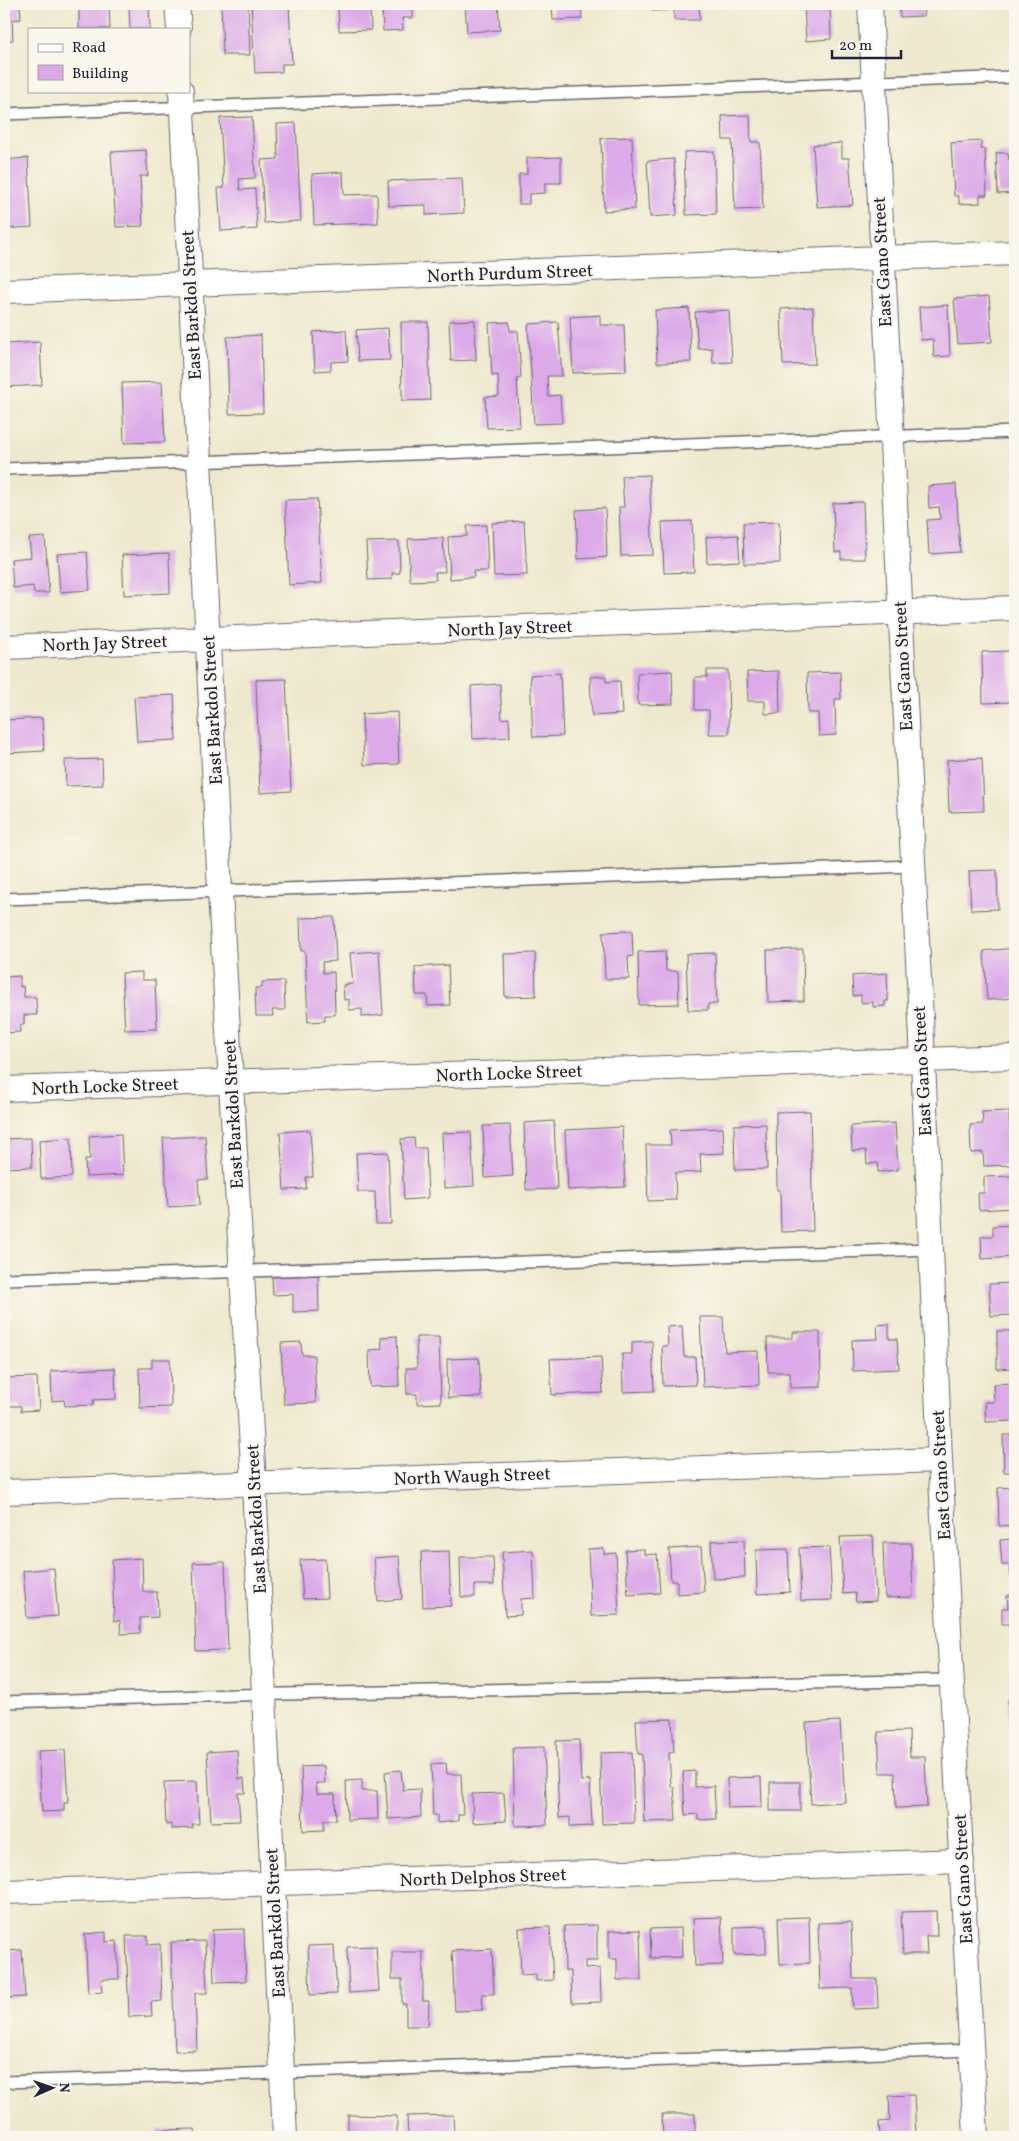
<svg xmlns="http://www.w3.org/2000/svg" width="1019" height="2141" font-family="Vollkorn,serif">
	<rect width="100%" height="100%" fill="#fbf7ec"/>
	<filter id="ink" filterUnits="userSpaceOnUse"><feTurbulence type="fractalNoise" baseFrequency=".02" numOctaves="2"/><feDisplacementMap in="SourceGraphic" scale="10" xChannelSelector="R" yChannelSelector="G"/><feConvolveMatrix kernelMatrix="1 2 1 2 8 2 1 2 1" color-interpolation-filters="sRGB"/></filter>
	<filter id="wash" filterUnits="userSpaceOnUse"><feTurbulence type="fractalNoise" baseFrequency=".0096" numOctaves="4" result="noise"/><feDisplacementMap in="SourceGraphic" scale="20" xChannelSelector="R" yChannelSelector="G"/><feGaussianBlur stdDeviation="1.12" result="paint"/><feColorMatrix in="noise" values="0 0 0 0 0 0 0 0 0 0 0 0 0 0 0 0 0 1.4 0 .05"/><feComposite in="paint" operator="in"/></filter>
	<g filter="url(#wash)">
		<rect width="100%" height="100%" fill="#eee9ce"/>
		<g id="blocks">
			<!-- building -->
			<path fill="#dcaae9" d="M4,4H20L21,19L12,20L13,40L4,41Z
				M79,4H109L110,29H79Z
				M116,4H149L150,29H130L129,7L116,8Z
				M221,4H248L250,55H223Z
				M251,4H289L292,64H282V72L255,73Z
				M338,4H370L371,30L339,31Z
				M382,4H413V18H402L403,30L383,31Z
				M465,4H498L500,30L467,32Z
				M552,4H581L582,19L553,20Z
				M652,4H669V10L652,11Z
				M674,4H699L700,20H674Z
				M804,4H837V7H830L831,39L806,41Z
				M899,4H923L924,16L900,17Z
				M750,115L751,142H760L763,209L735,210L732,140H723L722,116Z
				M252,117L255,178L239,179L240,190L255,189L257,229L221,231L218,188H224L220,118Z
				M296,123L301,221L264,223L261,160L278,159L277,124Z
				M632,137L635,209L604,211L601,138Z
				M981,141V149H985L987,195H980V203L959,204V196H954L951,143Z
				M842,143V158H849L853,205L817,207L813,145Z
				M146,150L148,176H140L143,226L116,227L111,152Z
				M714,151L716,214L686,215L684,152Z
				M996,153H1008L1009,160H1015V193L998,194Z
				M561,157V183H545V193L529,194V204H519V174H527V158Z
				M28,158L32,227L4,229V160Z
				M674,159L677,215L650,217L647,161Z
				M343,172L344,195L377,194L378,223L314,225L312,174Z
				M462,178L464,213L426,215V205L389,206L388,181Z
				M989,296L992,342L958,344L954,299Z
				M948,305L950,356L934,357L933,339L921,340L919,307Z
				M813,307L815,364L783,365L781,309Z
				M689,308L691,362L657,363L655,310Z
				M729,310L732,362L713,363L712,348L698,349L695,312Z
				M600,315V325H624L626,371L573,373L570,317Z
				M475,320L476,360L451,361L449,321Z
				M401,322H428L430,400L402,401Z
				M509,322L510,331H518L521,378H517L520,427L487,428L485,397L499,396L498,375L492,376L489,323Z
				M558,322L562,376H547L548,396L560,395L562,423L534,424L528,324Z
				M388,328L390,360L358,361L356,330Z
				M346,330L348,361L331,362V370L315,371L313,332Z
				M261,335L263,413L229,414L227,337Z
				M40,342L42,385L4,387V344Z
				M162,382L165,442L124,443L122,383Z
				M649,475L653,555L621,556L619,507H624L622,476Z
				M956,484L960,552L929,554L927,520L940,519L939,507L929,508L928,486Z
				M317,499L322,583L289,585L285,500Z
				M863,502L865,559H841V552H835L833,503Z
				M605,508L607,557L578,559L576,510Z
				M524,521L527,575L494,576L492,523Z
				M692,521L694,572L664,573L662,522Z
				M779,522L780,563L744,564L743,523Z
				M486,525L488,571H473L474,577L450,579L448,537L467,536V526Z
				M738,535L740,561L707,563L706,537Z
				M45,537L49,593H34L33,586L13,588L11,559L31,557L29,538Z
				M443,538L445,572H435L436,580L410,581L408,539Z
				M399,541L400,573H392V579L368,580L366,542Z
				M87,552L90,590L60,592L57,554Z
				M169,553L170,593L124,595L122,555Z
				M1009,651L1011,702L983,703L982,652Z
				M707,670H728L729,734H709V710H695V677H707Z
				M672,671L673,704L638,705L637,673Z
				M779,671L780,713L765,714V701H748L747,672Z
				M840,672L841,699H835L836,735L819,736L818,713H808L807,673Z
				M560,673L563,736L533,737L530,675Z
				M606,676V682L620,681L622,714L592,716L590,677Z
				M286,679L291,791L260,793L256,680Z
				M500,684L502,719L509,718L510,737L473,739L471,686Z
				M174,695L176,740L137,742L134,697Z
				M397,712L399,764L364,765L362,714Z
				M42,718L44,751L8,753L6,720Z
				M982,758L984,811L949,812L947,760Z
				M102,759L103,785L66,786L65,760Z
				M997,870L998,909L971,910L969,871Z
				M334,917L336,961L322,962L323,973L334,972L335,1015H325V1021L308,1022L305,951H301L300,918Z
				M632,931L633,956L628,957L629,979H605L603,932Z
				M1015,948V998L987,1000L984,951Z
				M803,949L804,1001L768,1002L767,950Z
				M379,951L383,1015L362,1017V1009L349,1010V999L344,1000L343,985L353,984L350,953Z
				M665,951L666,971H678L679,1004L639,1005L638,952Z
				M535,953L536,996L505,997L504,954Z
				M715,953L717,1004H708V1010H688L686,954Z
				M448,965L450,1005L428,1006L427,995H416L415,967Z
				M142,972V980H155L157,1029L125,1030L122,973Z
				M887,973L888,1001H885V1006L873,1007V1002L861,1003V995L853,996L852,976Z
				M20,976V987L23,986L24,997H36L37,1015H24V1025H20V1032L4,1033V977Z
				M284,981L285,1010H272L273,1016H256L255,988H262V982Z
				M810,1111L813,1231L781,1232L780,1190H777L776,1112Z
				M1009,1111L1011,1138H1015V1165L984,1166L983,1152L971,1153L970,1125L983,1124L982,1112Z
				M554,1121L557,1189L526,1190L524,1123Z
				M895,1123L898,1170L878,1172V1163L867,1164L866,1150L852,1151L851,1126Z
				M766,1124L767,1169L735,1170L734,1125Z
				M510,1125L513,1176L485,1178L483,1126Z
				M622,1127L625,1187L568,1190L565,1130Z
				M723,1128L724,1153L700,1154L701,1172L675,1173L676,1200L648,1201L646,1145H671L670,1130Z
				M310,1130L313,1177H306V1189L284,1190L280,1132Z
				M471,1132L474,1186L444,1188L442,1133Z
				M121,1134L123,1175L86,1177L85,1159H90L89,1136Z
				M205,1136L208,1179L198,1180L200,1205L168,1207L163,1138Z
				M31,1138L32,1167L4,1168V1139Z
				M71,1138L72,1177L41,1179L39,1140Z
				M414,1138L415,1148H426L428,1198L404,1200L401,1139Z
				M388,1152L391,1224H376L375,1192H358L356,1153Z
				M1012,1171H1015V1208L979,1210L978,1193H984V1177L1012,1176Z
				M1015,1225V1257L982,1259L981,1236H993V1226Z
				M318,1275L319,1311L293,1312V1294L273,1295L272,1277Z
				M1015,1283V1315L991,1316L989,1284Z
				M700,1317H723L725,1352L758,1351L759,1385L703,1387Z
				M889,1324V1339H897L899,1369L853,1371L852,1340L878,1339L877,1325Z
				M682,1326L684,1357H695L696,1385L663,1386L662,1346H668L667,1327Z
				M997,1331H1015V1368L997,1369Z
				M793,1332H820L821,1387L790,1388V1372H768L767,1338H793Z
				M397,1336L399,1386L370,1387L369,1350L382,1349L381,1337Z
				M416,1337H439L441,1403L417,1404V1394H407L406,1368H417Z
				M652,1341L654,1391L623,1392L622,1354H632V1342Z
				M301,1342L302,1355H314L316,1403L284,1404L281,1343Z
				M601,1357L603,1393L552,1395L550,1359Z
				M479,1358L481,1397L448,1398L447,1359Z
				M152,1359H170L171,1407L140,1408L139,1368H152Z
				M115,1368L116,1399L93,1400L94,1405L65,1406L64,1400L52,1401L51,1371Z
				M37,1377L39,1410L21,1411V1406H4V1378Z
				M1015,1383V1421L986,1422L985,1402H994L993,1384Z
				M1003,1435H1015V1472H1004Z
				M1015,1487V1525L999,1526L998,1488Z
				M873,1536L876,1601L856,1602L855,1593L843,1594L840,1537Z
				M1015,1539V1577H1011L1010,1565H1002L1000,1540Z
				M744,1540L745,1578L713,1579L711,1541Z
				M883,1543H911L913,1597L885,1598Z
				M701,1547L704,1592L677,1594V1581H671L669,1549Z
				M829,1547L832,1600L801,1601L799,1548Z
				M604,1548V1554L616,1553L619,1615L591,1616L588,1549Z
				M644,1549V1555L657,1554L660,1593L628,1595L625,1550Z
				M788,1549L790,1592L757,1594L756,1550Z
				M533,1550L535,1598L521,1599V1615L505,1616L502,1552Z
				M449,1551L451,1606L423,1607L421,1552Z
				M399,1556L402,1599L378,1601L374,1558Z
				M460,1557H493L494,1585H475V1597H461Z
				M142,1558L143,1592H157L158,1617L140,1618V1633L121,1634L120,1620L114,1621L112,1560Z
				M325,1559L327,1598L303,1599L300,1560Z
				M225,1562L228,1650L196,1651L193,1563Z
				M54,1568L58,1616L27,1618L23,1571Z
				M1015,1595V1628H1009V1624H1002V1608H1008L1007,1596Z
				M1012,1644H1015V1674H1013Z
				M1015,1698V1732L1010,1733L1008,1699Z
				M672,1719L674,1752L669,1753L671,1787H674L676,1821L644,1822L642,1754H638L636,1720Z
				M840,1721L845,1802L811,1804L806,1723Z
				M909,1731L910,1757H925L927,1807L896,1808L895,1773H880L878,1732Z
				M579,1740L581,1781L590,1780L592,1826L570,1827V1817L559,1818L556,1741Z
				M1012,1746H1015V1788H1014Z
				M544,1747L547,1825L515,1826L513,1748Z
				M65,1750L68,1803H64V1811L42,1812L38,1751Z
				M237,1750L239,1779L244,1778L245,1793H238L240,1821L211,1822L207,1752Z
				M632,1752L634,1823L602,1824L600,1753Z
				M446,1763L447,1774H461L463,1815H458V1821L437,1823V1815H433L431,1764Z
				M324,1766L325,1783H316L317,1794H335L336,1820H324V1830L303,1831L301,1767Z
				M401,1770L403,1790L420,1789L421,1817L388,1819L385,1772Z
				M695,1771V1787L714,1786L716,1819L698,1820V1814L685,1815L683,1772Z
				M761,1777L762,1807L728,1808L727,1778Z
				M362,1780V1791H377L378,1819L347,1820L346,1781Z
				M197,1781L199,1824H192L193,1828L171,1829V1824L166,1825L164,1782Z
				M770,1782H800V1811H770Z
				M504,1793L506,1821L473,1823L472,1794Z
				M936,1911L937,1936H926L927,1954H903L901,1912Z
				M721,1917L723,1965L695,1966L693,1918Z
				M809,1917L810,1963L780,1964L778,1918Z
				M851,1922L853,1979H877L878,2008L853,2009L852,1988L820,1989L818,1923Z
				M597,1925V1961H585V1969L600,1968L601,2002L572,2003L571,1971H565L564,1926Z
				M766,1926V1954L734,1955V1927Z
				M550,1927L553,1980L536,1981V1974L521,1975L519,1928Z
				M681,1928L682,1957L651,1958L650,1929Z
				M244,1929L246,1981L214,1982L212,1930Z
				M640,1930L641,1980H617V1959H609V1931Z
				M106,1932V1942L117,1941L119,1979H101L102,1992L88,1993L85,1934Z
				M126,1936H148V1945L160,1944L162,2001L151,2002L152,2016L129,2017Z
				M205,1941L207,1993H195L197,2050L175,2051L171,1942Z
				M334,1945L337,1994L310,1995L308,1946Z
				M376,1946L379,1991L349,1993L347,1947Z
				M492,1949L494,1994H482L483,2010L455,2011L452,1951Z
				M22,1950L25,1997L4,1998V1951Z
				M392,1952H423V2001H429L428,2026H406V2004H402V1979H392Z
				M914,2095L916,2134H924V2137H880L879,2122L890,2121L889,2096Z
				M662,2114H695V2137H663Z
				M348,2115L397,2116V2137H348Z
				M453,2115L454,2137H408L407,2116Z
				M195,2129L196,2137H158L157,2130Z"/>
		</g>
	</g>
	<g filter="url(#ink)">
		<use href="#blocks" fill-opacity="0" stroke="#69686e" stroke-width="1"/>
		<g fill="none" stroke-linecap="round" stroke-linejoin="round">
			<!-- service casing -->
			<g stroke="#69686e" stroke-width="14">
				<path id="service" d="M4,114L1015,77
					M4,469L1015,432
					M4,899L912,866
					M4,1279L930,1249
					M4,1702L237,1695L952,1680
					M4,2082L972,2050"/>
			</g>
			<!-- minor casing -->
			<g stroke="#69686e" stroke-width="26">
				<path id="minor" d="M177,4L179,29
					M870,4L923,1060L940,1460L976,2137
					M181,91L220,891L254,1484L285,2137
					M4,291L1015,253
					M4,647L1015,608
					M4,1089L1015,1057
					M4,1492L940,1460
					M4,1892L962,1861"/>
			</g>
			<!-- service -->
			<use href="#service" stroke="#fff" stroke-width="11"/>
			<!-- minor -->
			<use href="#minor" stroke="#fff" stroke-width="24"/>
		</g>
	</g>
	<g text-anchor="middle" stroke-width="4" stroke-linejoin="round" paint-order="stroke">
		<!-- street labels -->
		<g font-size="18" fill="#22223b" stroke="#fbf7ec">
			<text transform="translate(882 262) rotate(-93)" y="6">East Gano Street</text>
			<text transform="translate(510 273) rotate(-2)" y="6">North Purdum Street</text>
			<text transform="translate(191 305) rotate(-93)" y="6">East Barkdol Street</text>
			<text transform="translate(510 628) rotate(-2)" y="6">North Jay Street</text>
			<text transform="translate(105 643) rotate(-2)" y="6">North Jay Street</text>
			<text transform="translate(903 666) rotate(-93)" y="6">East Gano Street</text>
			<text transform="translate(212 710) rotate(-93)" y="6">East Barkdol Street</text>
			<text transform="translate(922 1071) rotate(-93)" y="6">East Gano Street</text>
			<text transform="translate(509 1073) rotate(-2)" y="6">North Locke Street</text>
			<text transform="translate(105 1086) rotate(-2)" y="6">North Locke Street</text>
			<text transform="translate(233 1114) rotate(-93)" y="6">East Barkdol Street</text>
			<text transform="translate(941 1475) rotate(-93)" y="6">East Gano Street</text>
			<text transform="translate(472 1476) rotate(-2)" y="6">North Waugh Street</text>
			<text transform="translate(256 1519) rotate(-93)" y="6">East Barkdol Street</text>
			<text transform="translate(483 1877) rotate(-2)" y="6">North Delphos Street</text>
			<text transform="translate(963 1879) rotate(-93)" y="6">East Gano Street</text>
			<text transform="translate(275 1923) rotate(-93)" y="6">East Barkdol Street</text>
		</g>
	</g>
	<!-- margin -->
	<rect width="1019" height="2141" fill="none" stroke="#fbf7ec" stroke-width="20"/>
	<!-- legend -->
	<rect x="28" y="28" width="162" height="65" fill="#fbf7ec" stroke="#a4a2a5"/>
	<rect x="38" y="44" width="25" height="8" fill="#ffffff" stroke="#a4a2a5"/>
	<text x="72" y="52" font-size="15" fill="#22223b">Road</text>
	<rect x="38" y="65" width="25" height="15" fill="#dcaae9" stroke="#a4a2a5"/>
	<text x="72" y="78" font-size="15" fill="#22223b">Building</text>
	<!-- north arrow -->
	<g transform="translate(52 2088) rotate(88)" stroke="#fbf7ec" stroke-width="4" paint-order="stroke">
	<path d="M0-4L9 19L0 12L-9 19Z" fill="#22223b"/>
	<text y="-8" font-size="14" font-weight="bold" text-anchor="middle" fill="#22223b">N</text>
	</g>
	<!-- scale -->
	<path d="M832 50v8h69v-8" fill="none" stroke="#22223b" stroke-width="2.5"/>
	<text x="839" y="50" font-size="15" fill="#22223b" stroke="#fbf7ec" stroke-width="4" paint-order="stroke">20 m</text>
</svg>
